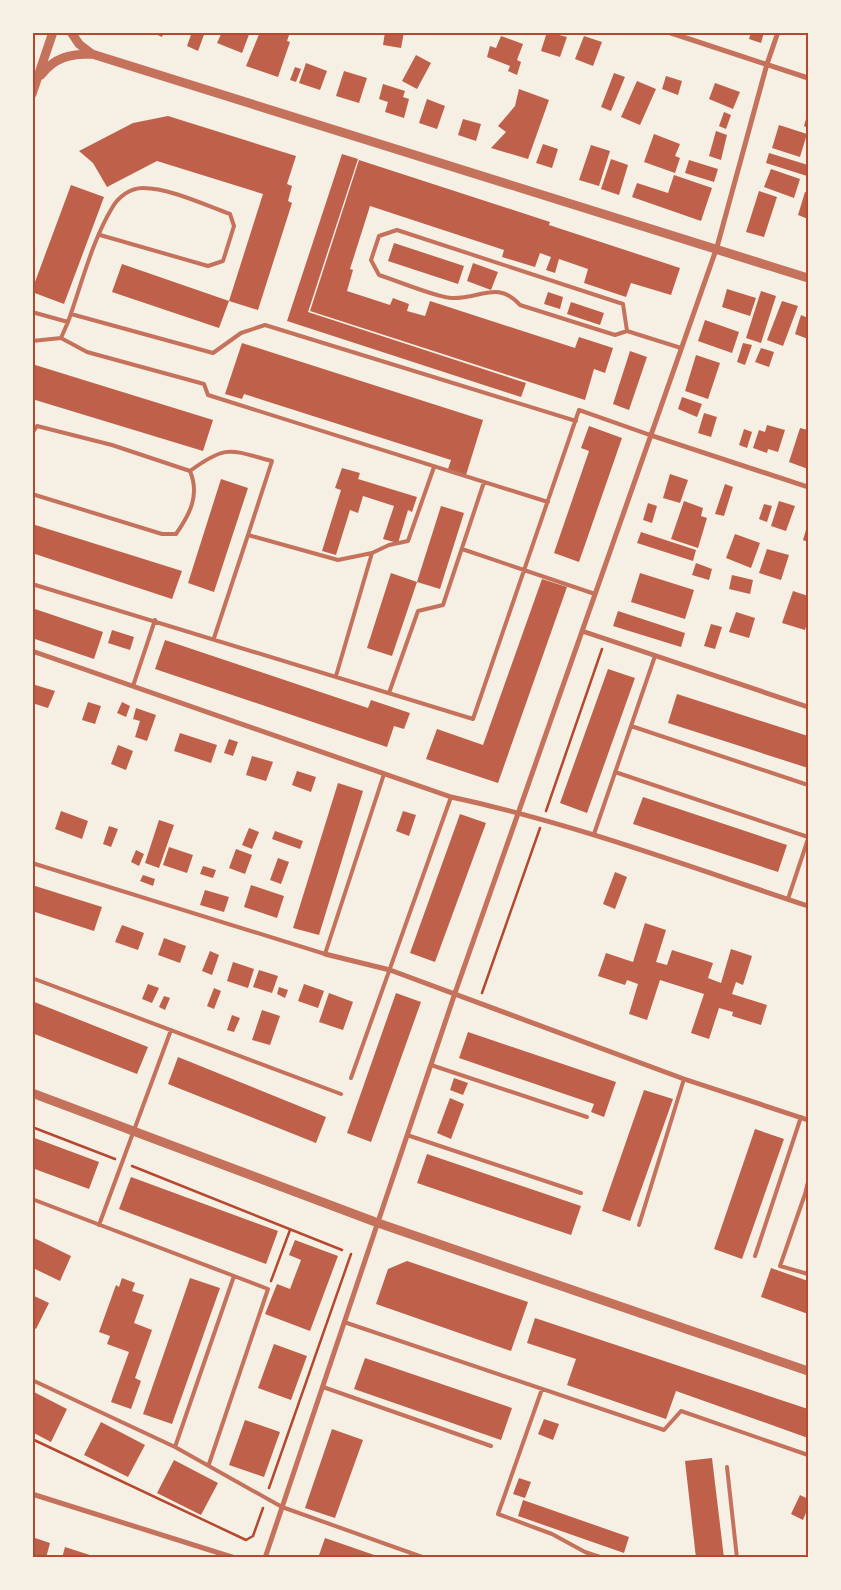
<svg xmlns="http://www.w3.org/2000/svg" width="841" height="1590" font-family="Raleway,sans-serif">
	<rect width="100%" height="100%" fill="#f6efe4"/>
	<!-- building -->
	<path fill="#bf614a" d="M151,32H164L162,37Z
		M192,32H205L198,51L187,46Z
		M222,32H250L242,53L217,43Z
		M260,32H290L287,41L290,42L278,77L246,66Z
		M385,32H404L401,48L383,45Z
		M547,32L567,37L560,57L541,51Z
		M751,32H764L761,43L749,39Z
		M501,36L523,44L517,60L521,62L517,75L508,71L510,66L487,57L490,46L496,48Z
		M584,36L602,42L593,66L575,59Z
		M416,55L431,63L417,89L402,81Z
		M306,63L327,71L320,90L299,83Z
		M295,67L301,69L296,82L290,80Z
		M344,71L367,78L359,103L336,96Z
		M614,73L625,77L611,111L601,107Z
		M666,76L682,81L678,95L662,89Z
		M637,81L656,89L640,125L621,117Z
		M715,83L740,92L733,109L709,99Z
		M383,84L405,91L403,97L409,99L404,118L385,112L388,102L379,99Z
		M519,89L549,100L528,159L491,148L506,132L498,126L515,106Z
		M427,99L445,106L437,129L419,123Z
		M724,112L731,115L726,129L719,126Z
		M808,112V128L804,126Z
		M168,116L296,156L287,184L292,186L288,201L292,203L258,310L229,301L263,194L157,161L107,187L93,163L79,151L133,123Z
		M463,119L481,124L476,141L458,135Z
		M779,125L807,134L800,157L772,148Z
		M716,131L727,135L721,160L709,156Z
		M654,134L680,144L675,156L680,158L675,173L644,162Z
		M543,144L558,149L552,168L536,163Z
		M591,145L610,151L599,186L579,180Z
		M769,153L808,165L807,176L766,163Z
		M342,154L358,159L308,312L526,383L521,397L287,321Z
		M611,159L628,165L619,195L601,189Z
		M359,160L550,222L549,225L680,268L671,295L631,283L626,297L584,283L588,269L559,259L555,273L546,270L551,257L540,253L535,267L502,257L504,250L370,206L350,269L353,270L347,291L390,305L393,298L409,304L407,311L425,316L430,301L575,348L579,337L613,348L605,373L594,369L585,400L310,311Z
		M689,160L718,169L714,182L685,173Z
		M771,169L800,179L794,198L764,187Z
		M674,175L712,188L701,221L632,197L637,183L668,193Z
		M71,185L104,197L64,304L32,292V290Z
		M759,191L777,197L764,237L746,232Z
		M805,192L808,193V219L798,215Z
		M394,243L464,266L458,284L388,261Z
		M473,263L498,272L491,290L467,281Z
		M122,264L229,301L219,328L112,292Z
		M727,289L756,298L750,316L722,307Z
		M761,291L776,296L761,343L746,338Z
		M548,292L563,297L560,309L544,304Z
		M782,301L798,306L783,346L767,340Z
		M571,302L604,313L600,325L567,314Z
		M801,315L808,318V339L795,334Z
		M705,320L739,332L732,353L698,341Z
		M242,343L483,420L466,475L448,469L451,460L244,394L242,399L225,394Z
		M743,343L752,345L745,365L737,362Z
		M761,348L774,352L769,367L755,362Z
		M630,351L647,357L629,410L613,404Z
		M696,355L720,363L708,399L685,391Z
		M32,364L213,420L203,451L32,399Z
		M682,397L702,404L697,417L678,409Z
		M704,413L717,417L711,437L698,433Z
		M767,425L785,430L778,452L768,449L767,453L753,448L759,430L765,432Z
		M589,426L622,438L579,562L554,553L589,451L581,448Z
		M800,428L808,430V469L789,462Z
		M744,429L752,432L747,448L739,445Z
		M342,468L360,473L358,479L417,497L412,512L408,510L398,543L383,539L394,506L363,496L358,513L350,510L336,555L322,551L341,490L335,488Z
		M670,474L688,480L680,503L663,498Z
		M221,479L248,488L214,592L188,583Z
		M725,484L733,487L724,516L715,514Z
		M684,501L703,508L701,516L707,518L698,548L671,539Z
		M779,501L795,506L786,531L771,526Z
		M648,503L657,506L652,523L643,520Z
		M764,504L772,506L767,522L759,519Z
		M441,506L464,513L440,589L417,582Z
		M808,523V542L803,540Z
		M32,524L182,571L172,599L32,553Z
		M641,532L696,550L693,561L637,543Z
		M735,534L760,543L751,568L726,558Z
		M767,549L789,555L781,580L759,573Z
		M696,563L712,569L709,580L692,575Z
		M391,573L417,582L392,656L367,648Z
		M640,573L694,590L685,619L631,602Z
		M732,575L753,580L750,594L729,589Z
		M542,579L567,587L498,783L426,759L437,729L483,745Z
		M793,591L808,596V619L805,630L782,623Z
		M32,608L103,632L94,659L32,638Z
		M618,611L685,633L681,647L613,626Z
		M736,612L755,618L749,638L729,632Z
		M711,624L722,627L715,649L704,646Z
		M112,630L134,637L130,650L108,643Z
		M165,640L368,708L371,700L410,713L404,729L394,726L387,747L155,669Z
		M608,669L635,678L587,813L560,803Z
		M32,684L55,691L48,708L32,703Z
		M677,694L808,736V768L668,723Z
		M88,702L101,706L95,724L82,720Z
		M122,702L130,706L126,717L117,713Z
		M136,708L156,715L147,741L135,737L140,721L133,719Z
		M180,733L217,745L211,763L174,751Z
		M229,739L238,742L233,756L224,753Z
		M118,745L133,751L126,770L111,764Z
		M252,756L273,762L266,781L246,775Z
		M297,771L316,777L311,792L292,785Z
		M338,783L363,791L319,935L293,928Z
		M643,797L787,845L778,872L633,824Z
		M61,811L88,821L82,839L55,829Z
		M403,811L416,815L409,836L396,831Z
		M460,814L486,823L435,962L410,953Z
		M159,820L174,825L159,868L145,863Z
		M109,826L118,829L111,847L103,844Z
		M249,828L259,832L252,849L242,845Z
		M275,831L303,841L300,849L272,839Z
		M169,847L193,855L187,873L163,865Z
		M236,849L252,855L245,874L229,868Z
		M136,850L144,854L139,866L131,862Z
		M278,858L289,862L281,884L270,880Z
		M203,866L216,870L213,878L200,874Z
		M615,872L627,877L615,909L603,904Z
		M143,875L155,879L153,886L140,881Z
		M32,885L102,907L94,931L32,911Z
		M251,885L284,896L277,918L244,907Z
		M205,890L229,897L224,912L200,905Z
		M645,923L666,930L656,962L667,965L672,950L713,963L708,978L721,983L731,949L752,956L743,985L736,982L732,994L767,1005L761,1025L732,1016L733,1012L719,1008L709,1039L691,1033L704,994L660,980L647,1020L629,1014L638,984L627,980L625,985L598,976L606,953L633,962Z
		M122,925L144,933L138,950L115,942Z
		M164,938L186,946L180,963L158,955Z
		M210,951L219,955L212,975L202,971Z
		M233,962L254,969L248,988L227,981Z
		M259,970L278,976L272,993L253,987Z
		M148,984L159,988L152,1003L142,999Z
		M304,984L324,991L318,1008L298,1001Z
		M279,987L288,990L285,998L277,994Z
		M214,988L221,991L214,1009L207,1006Z
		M329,993L353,1002L343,1030L319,1022Z
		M396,993L421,1002L371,1142L347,1133Z
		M164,996L170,998L165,1010L159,1007Z
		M32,1001L148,1047L137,1074L32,1033Z
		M262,1010L280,1016L270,1045L252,1040Z
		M232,1015L240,1018L234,1032L227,1030Z
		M468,1032L616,1082L604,1117L591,1112L594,1104L459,1058Z
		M178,1057L326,1117L316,1143L168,1084Z
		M454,1078L468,1083L463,1095L450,1090Z
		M644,1090L673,1099L630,1221L602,1211Z
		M450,1098L464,1104L451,1139L437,1133Z
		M755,1129L784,1139L742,1259L714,1249Z
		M32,1137L99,1162L89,1189L32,1168Z
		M427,1154L581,1206L571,1235L417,1183Z
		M131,1177L278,1231L266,1264L119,1209Z
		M32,1237L71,1256L60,1281L35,1269L32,1274Z
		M295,1240L338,1256L310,1331L265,1314L277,1284L290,1289L301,1260L289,1255Z
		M407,1261L528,1302L511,1351L376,1304L388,1269Z
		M771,1268L808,1281V1314L761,1297Z
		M122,1278L135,1283L132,1291L144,1295L134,1323L152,1330L135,1378L141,1381L131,1409L111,1402L129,1352L107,1344L110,1336L99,1332L116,1285L119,1287Z
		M190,1278L220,1288L172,1424L143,1414Z
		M32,1295L49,1303L36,1329L32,1327Z
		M535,1318L808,1409V1438L676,1391L666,1419L567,1385L576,1359L527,1343Z
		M274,1344L307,1356L291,1400L258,1388Z
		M365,1358L512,1408L501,1440L354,1389Z
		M32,1391L67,1409L51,1442L32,1432Z
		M544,1419L559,1424L553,1440L538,1434Z
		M245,1420L280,1432L264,1477L229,1465Z
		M101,1422L145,1445L128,1477L84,1455Z
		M332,1429L363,1440L335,1518L305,1508Z
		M712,1458L724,1558H696L685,1461Z
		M174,1460L218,1483L201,1515L157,1493Z
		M519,1478L531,1482L525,1498L513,1494Z
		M800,1495L808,1499V1508L803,1520L791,1514Z
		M523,1500L629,1537L624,1553L518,1516Z
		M32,1537L50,1543L46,1558H32Z
		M325,1538L380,1557V1558H318Z
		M65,1547L96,1557V1558H62Z"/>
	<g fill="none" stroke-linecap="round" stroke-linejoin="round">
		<!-- path -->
		<path stroke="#b5482f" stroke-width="2.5" d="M546,811L602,649
			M482,993L540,828
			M32,1127L115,1159
			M132,1166L342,1250
			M271,1281L290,1230
			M32,1439L246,1540L253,1536L263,1508
			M269,1488L351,1254"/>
		<!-- service -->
		<path stroke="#c5725c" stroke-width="4" d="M32,312L68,322C81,286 92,241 112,208C118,197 130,188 143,188C169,188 205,205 230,214L234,226L223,261L208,266L100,235
			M71,314L213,353L241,333L265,325L576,421
			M627,331L623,304L397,230L379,236L371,260L379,275C395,280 438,298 452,298C480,299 498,280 520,305L615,335L627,331L681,348
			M61,338L87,352L204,384L208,395L548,502
			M32,341L61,338L68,322
			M32,433L37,426L112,445L190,471C200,495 190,514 176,534H162L32,494
			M190,471C227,444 230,450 272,461L248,535L338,560L372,553
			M462,549L595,594
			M32,584L473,719L579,410L650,435
			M214,638L248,535
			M336,676L372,553L389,545L408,541L434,467
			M133,686L155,620
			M389,693L418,611L443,605L484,482
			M631,726L808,785
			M615,772L808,837
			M594,834L655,656
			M32,863L325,954L384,774
			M788,899L808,839
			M32,978L341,1094
			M431,1065L587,1117
			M351,1078L451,797
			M407,1135L581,1193
			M808,1182L805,1194L808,1196
			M805,1194L780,1266L808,1274
			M32,1199L234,1276
			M99,1225L171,1030
			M639,1225L684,1079
			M755,1256L801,1117
			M344,1322L664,1430L681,1411L808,1455
			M32,1380L175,1447L282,1507L425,1558
			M323,1387L491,1446
			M542,1389L498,1514L552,1534L585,1552L603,1558
			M175,1447L234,1276L268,1289L209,1464
			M727,1467L737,1558"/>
		<!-- minor -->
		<path stroke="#c5725c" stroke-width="5" d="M668,32L808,78
			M650,435L808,487
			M582,631L808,707
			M32,651L451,797C573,823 690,867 808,906
			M325,954L390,970L684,1079L808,1120
			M32,1494L235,1558
			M265,1558L455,993L717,247L767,64L778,32"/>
		<!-- tertiary -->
		<path stroke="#c5725c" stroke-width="9" d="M71,32L79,44L92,54L808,278
			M41,75C55,57 70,54 92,54
			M32,94L53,32
			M32,1093L378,1223L808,1371"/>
	</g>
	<!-- border -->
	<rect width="841" height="1590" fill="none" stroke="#f6efe4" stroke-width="68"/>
	<rect x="34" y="34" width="773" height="1522" fill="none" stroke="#b5482f" stroke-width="2"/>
</svg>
